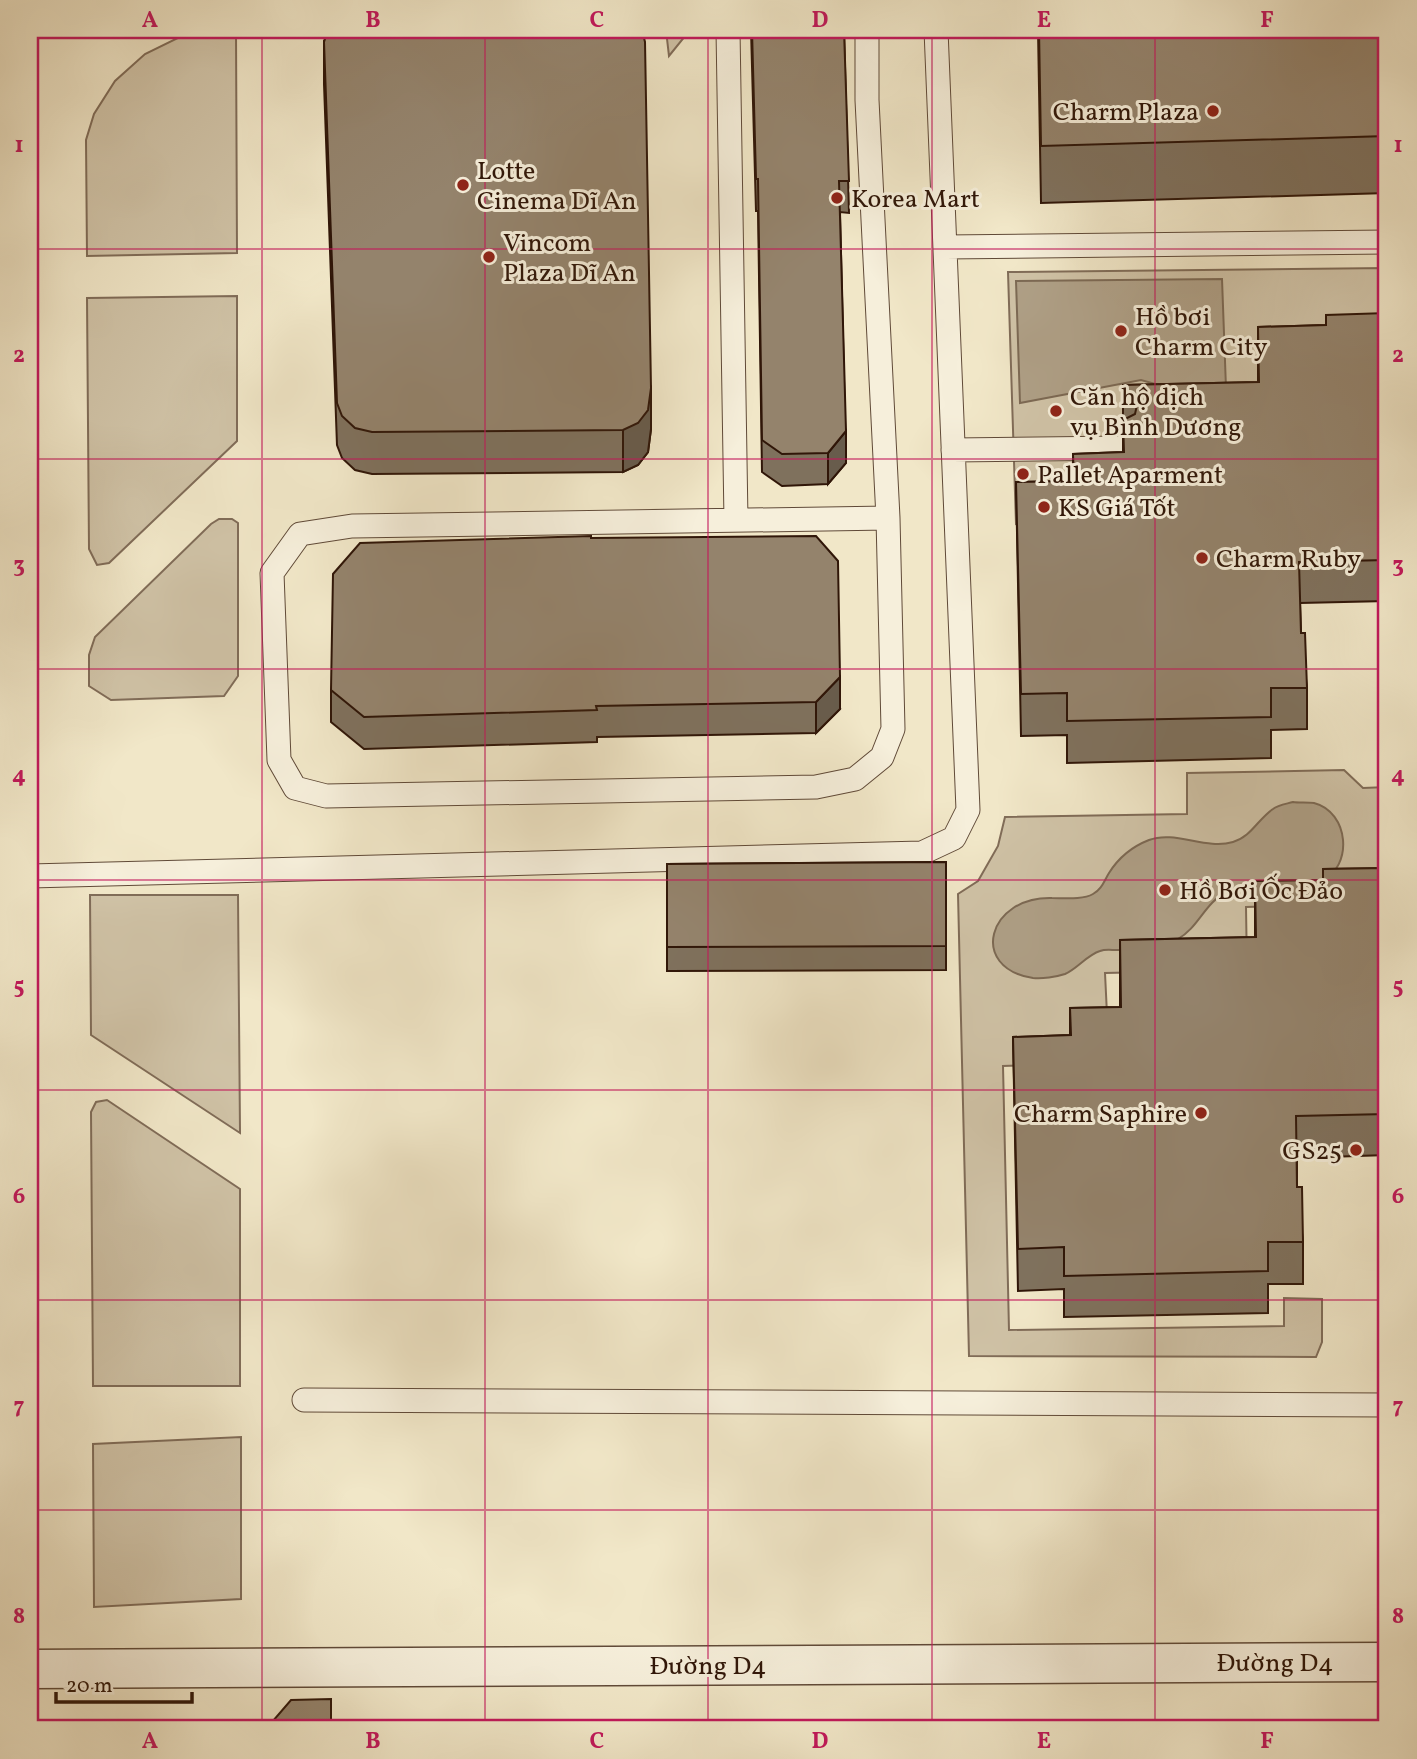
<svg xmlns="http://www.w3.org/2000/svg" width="1417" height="1759" font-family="Vollkorn,serif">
	<rect width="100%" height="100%" fill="#f1e7c8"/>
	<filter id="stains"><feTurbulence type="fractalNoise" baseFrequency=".00286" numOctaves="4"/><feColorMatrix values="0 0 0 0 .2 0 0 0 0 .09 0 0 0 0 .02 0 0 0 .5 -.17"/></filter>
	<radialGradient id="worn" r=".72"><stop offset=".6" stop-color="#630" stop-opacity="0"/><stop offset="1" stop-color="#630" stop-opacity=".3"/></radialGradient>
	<!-- green -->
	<path fill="#d0c3a7" stroke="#806c58" stroke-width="2" d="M194,30H236L237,253L87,256L86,140L94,114L115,81L145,54Z
		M666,30H690L669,56Z
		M1387,268V355L1259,424L1123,427L1124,494L1016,524L1008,272Z
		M237,296V441L109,563L97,565L89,549L87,298Z
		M219,519H232L238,523V676L224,696L111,700L89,686V655L95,637L211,524Z
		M1344,770L1363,788L1387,787V903L1246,907L1247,970L1105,973L1108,1035L1061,1064L1003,1066L1009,1330L1284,1326V1298L1322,1299V1342L1316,1357L969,1356L958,894L978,881L998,846L1005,817L1187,814V773Z
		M90,895H238L240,1133L91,1035Z
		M107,1100L240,1189V1386H93L91,1112L96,1102Z
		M241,1437V1599L94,1607L93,1444Z"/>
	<!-- water -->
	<path fill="#afa087" stroke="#7c6954" stroke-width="2" d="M1222,279L1226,388L1202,397L1141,380L1020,403L1016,281Z
		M1293,802C1299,803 1307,802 1314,803C1349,812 1354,866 1321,882C1316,884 1306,884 1300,884C1280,886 1244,885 1227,892C1205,902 1199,927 1178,939C1159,950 1137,949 1116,950C1111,950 1105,949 1100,951C1087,955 1077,969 1065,974C1056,977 1042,979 1033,978C968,968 988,896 1052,898C1064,898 1083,900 1093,894C1102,889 1104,881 1109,873C1119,857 1131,847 1149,840C1175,830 1205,850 1233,842C1251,837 1258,819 1273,809C1278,805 1286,804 1293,802Z"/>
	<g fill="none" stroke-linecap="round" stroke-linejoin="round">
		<!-- lane casing -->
		<g stroke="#604a38" stroke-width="25">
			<path id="lane" d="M728,30L736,520
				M867,30V100L888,518
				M945,247L1387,242
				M953,450L1123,448
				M888,518L893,729L882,757L855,779L816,787L326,796L295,788L279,760L272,573L300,534L352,526Z
				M30,876L922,853L954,838L968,810L936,30
				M304,1400L1387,1405"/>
		</g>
		<!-- street casing -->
		<g stroke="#604a38" stroke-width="41">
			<path id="street" d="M30,1669L1387,1662"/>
		</g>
		<!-- lane -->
		<use href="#lane" stroke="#f6efdb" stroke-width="23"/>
		<!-- street -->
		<use href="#street" stroke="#f6efdb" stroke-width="38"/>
	</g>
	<!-- wall -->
	<path fill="#7f715d" stroke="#301608" stroke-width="2" d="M751,30H844L849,213L840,212L846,463L828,484L782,486L762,472L758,211H756Z
		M1038,30H1387V193L1041,203Z
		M324,42L651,429L648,452L638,465L623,472L372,474L355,470L342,458L337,445L324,84Z
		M1387,313V601L1300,603L1301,633L1307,688V729L1271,730V758L1067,763V735L1021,736L1016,482L1073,481V454L1123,452V385L1258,382V327L1326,325Z
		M591,538L840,709L816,733L597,737V742L364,749L331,722V690Z
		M946,862V970L667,971V864Z
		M1387,868V1155L1297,1158V1187L1303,1242V1284H1268V1313L1064,1317V1289L1018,1291L1013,1037L1070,1035V1008L1120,1007V940L1255,937V881L1323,880V869Z"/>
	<!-- shaded-wall -->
	<path fill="#685c4c" stroke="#301608" stroke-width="2" d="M651,388V429L648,452L638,465L623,472V430Z
		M846,431V463L828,484V453Z
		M840,677V709L816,733V702Z"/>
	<!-- building -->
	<path fill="#94836c" stroke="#301608" stroke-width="2" d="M328,30H642L645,42L651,388L648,410L638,423L623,430L372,432L355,428L342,416L337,403L324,42Z
		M752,30H844L849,181H839L846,431L828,453L782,454L762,440L758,179H756Z
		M1039,30H1387V136L1041,146Z
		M1387,313V560L1299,562L1301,633H1305L1307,688H1271V717L1067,721V693L1021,694L1016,482L1074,481L1073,454L1124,452L1123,420L1135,414L1137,405L1130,394L1123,392V385L1259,382L1258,327L1326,325V315Z
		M591,536V538L816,536L838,561L840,677L816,702L596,706L597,710L364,717L331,690L333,574L360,543Z
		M946,862V946L667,947V864Z
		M1387,868V1114L1296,1116L1297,1187H1302L1303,1242H1268V1271L1064,1276V1247L1018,1249L1013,1037L1071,1035L1070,1008L1121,1007L1120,940L1256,937L1255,881L1323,880V869Z
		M331,1699V1729H266L291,1700Z"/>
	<!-- grid -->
	<path fill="none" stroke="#c2185b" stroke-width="2" stroke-opacity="0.55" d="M262,30V1729M485,30V1729M708,30V1729M932,30V1729M1155,30V1729M30,249H1387M30,459H1387M30,669H1387M30,880H1387M30,1090H1387M30,1300H1387M30,1510H1387"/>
	<!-- markers -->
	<g fill="#8f2418" stroke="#f6efdb" stroke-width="2.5">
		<circle cx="1213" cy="111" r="7"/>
		<circle cx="463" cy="185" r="7"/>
		<circle cx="837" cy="198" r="7"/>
		<circle cx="489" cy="257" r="7"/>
		<circle cx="1121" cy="331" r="7"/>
		<circle cx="1056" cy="411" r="7"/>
		<circle cx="1023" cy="474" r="7"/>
		<circle cx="1044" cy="507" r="7"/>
		<circle cx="1202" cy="558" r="7"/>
		<circle cx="1165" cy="890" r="7"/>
		<circle cx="1201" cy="1113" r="7"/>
		<circle cx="1356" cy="1150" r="7"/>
	</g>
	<g text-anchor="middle" stroke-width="6" stroke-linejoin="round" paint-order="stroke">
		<!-- poi labels -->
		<g font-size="26" fill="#301608" stroke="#f6efdb" text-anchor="start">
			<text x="1199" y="120" text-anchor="end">Charm Plaza</text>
			<text x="477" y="179">Lotte<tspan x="477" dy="30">Cinema Dĩ An</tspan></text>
			<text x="851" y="207">Korea Mart</text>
			<text x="503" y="251">Vincom<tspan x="503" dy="30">Plaza Dĩ An</tspan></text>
			<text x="1135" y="325">Hồ bơi<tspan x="1135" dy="30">Charm City</tspan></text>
			<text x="1070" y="405">Căn hộ dịch<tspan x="1070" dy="30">vụ Bình Dương</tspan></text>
			<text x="1037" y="483">Pallet Aparment</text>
			<text x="1058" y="516">KS Giá Tốt</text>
			<text x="1216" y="567">Charm Ruby</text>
			<text x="1179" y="899">Hồ Bơi Ốc Đảo</text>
			<text x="1187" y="1122" text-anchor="end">Charm Saphire</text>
			<text x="1342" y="1159" text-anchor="end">GS25</text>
		</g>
		<!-- street labels -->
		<g font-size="26" fill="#301608" stroke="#f6efdb">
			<text x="1275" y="1671">Đường D4</text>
			<text x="708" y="1674">Đường D4</text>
		</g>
	</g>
	<!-- margin -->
	<rect width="1417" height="1759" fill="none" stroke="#f1e7c8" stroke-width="77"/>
	<!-- scale -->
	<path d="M56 1692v10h136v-10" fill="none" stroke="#301608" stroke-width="3.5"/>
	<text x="66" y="1692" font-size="21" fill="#301608" stroke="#f6efdb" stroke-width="5" paint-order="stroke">20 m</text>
	<rect x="38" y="38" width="1340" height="1682" fill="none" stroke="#c2185b" stroke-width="2.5"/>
	<g font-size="23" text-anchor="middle" font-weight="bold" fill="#c2185b">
		<text x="150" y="27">A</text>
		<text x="373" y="27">B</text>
		<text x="597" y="27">C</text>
		<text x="820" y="27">D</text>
		<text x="1044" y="27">E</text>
		<text x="1267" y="27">F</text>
		<text x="19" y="152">1</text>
		<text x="1398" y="152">1</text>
		<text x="19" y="362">2</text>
		<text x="1398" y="362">2</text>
		<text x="19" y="572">3</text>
		<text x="1398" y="572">3</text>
		<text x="19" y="782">4</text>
		<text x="1398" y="782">4</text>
		<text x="19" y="993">5</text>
		<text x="1398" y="993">5</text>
		<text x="19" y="1203">6</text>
		<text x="1398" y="1203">6</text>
		<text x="19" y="1413">7</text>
		<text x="1398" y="1413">7</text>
		<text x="19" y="1623">8</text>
		<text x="1398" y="1623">8</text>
		<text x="150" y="1748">A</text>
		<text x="373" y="1748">B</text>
		<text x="597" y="1748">C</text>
		<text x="820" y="1748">D</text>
		<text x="1044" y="1748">E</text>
		<text x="1267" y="1748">F</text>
	</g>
	<rect width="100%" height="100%" filter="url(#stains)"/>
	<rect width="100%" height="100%" fill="url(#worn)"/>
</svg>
